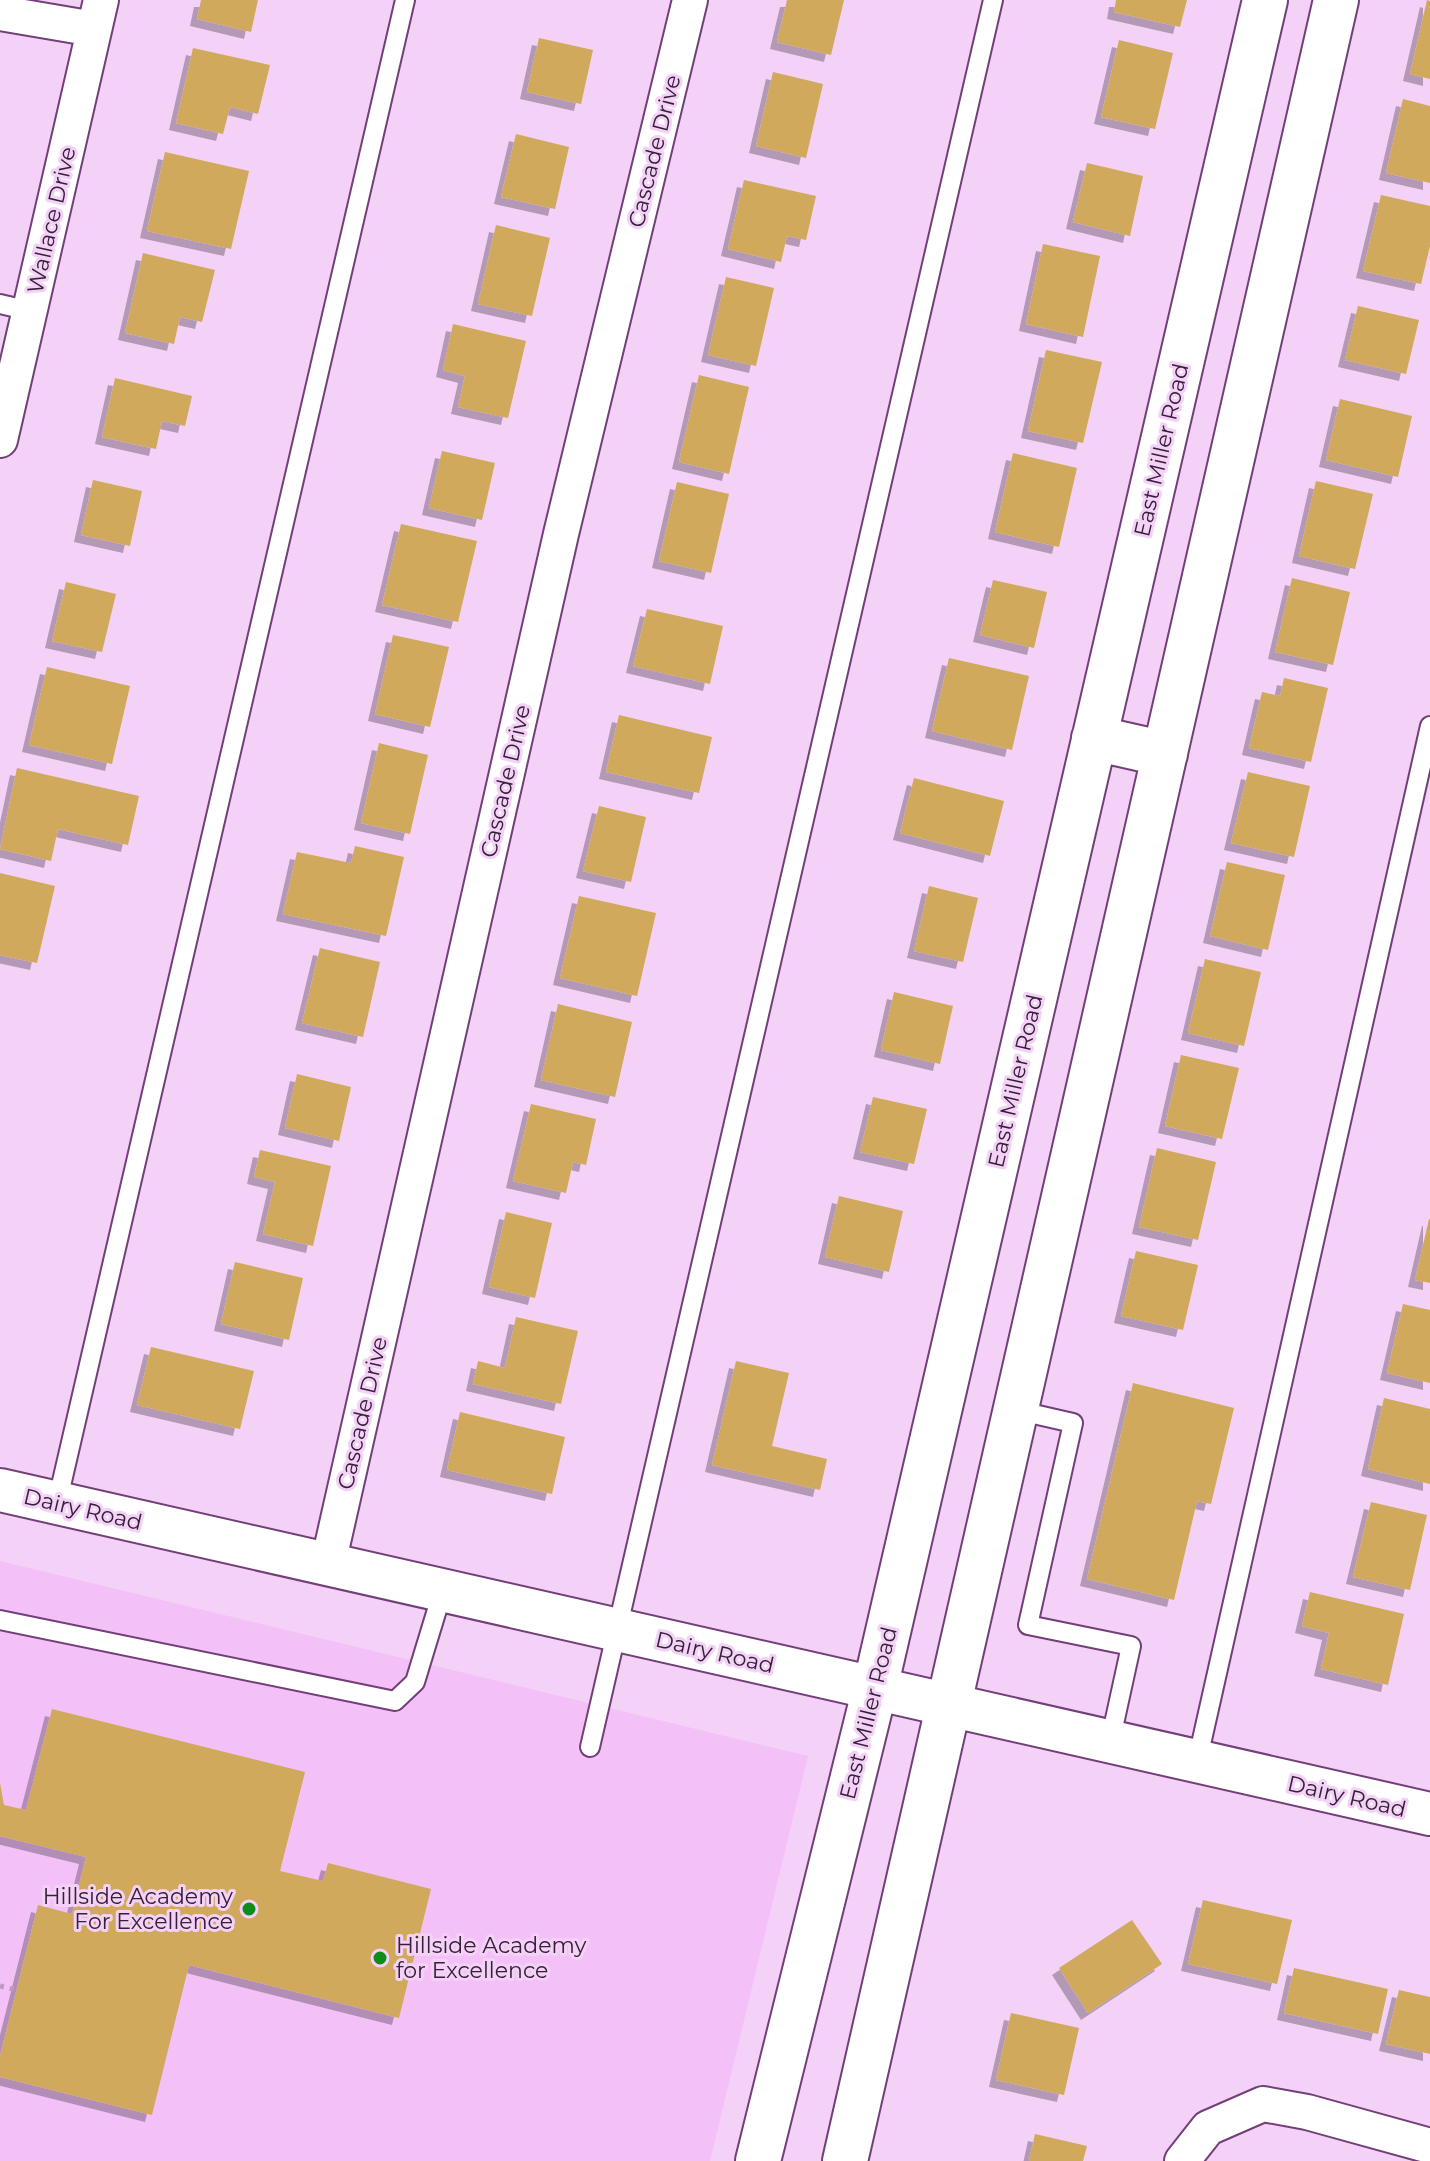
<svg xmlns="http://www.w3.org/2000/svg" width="1430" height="2161" font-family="Montserrat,sans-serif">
	<defs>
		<filter id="shadow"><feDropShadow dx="-7" dy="7" stdDeviation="0" flood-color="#0004"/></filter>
	</defs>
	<rect width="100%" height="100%" fill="#f4d1f7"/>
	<!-- built -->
	<path fill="#f3c0f8" d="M0,1561L808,1756L710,2161H0Z"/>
	<!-- building -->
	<path fill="#d0a95b" filter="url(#shadow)" d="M201,0H258L251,32L197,19Z
		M787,0H844L831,55L777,42Z
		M1116,0H1187L1180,27L1114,12Z
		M1427,0L1430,1V79L1410,74Z
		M539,38L593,50L581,104L527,92Z
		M1119,40L1173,53L1155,129L1101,117Z
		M193,48L270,65L258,114L230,107L223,134L176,123Z
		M773,72L823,84L806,158L756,146Z
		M1403,99L1430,106V183L1386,173Z
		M516,134L569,147L555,209L501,197Z
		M165,152L249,171L231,249L147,231Z
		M1087,163L1143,176L1130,236L1073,222Z
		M744,180L816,196L806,240L787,236L781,262L728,249Z
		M1381,195L1430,206V246L1421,284L1363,271Z
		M496,225L550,238L532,316L478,304Z
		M1043,244L1100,256L1083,337L1026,324Z
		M143,253L215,270L202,322L180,317L174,344L125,333Z
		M726,277L774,288L756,366L708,355Z
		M1358,306L1419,320L1406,374L1345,360Z
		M453,324L526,341L508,418L458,407L465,376L443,370Z
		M1046,350L1102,362L1083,443L1028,431Z
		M699,375L749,387L729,474L679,462Z
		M115,378L192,396L185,426L162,421L156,449L102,437Z
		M1340,399L1412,416L1398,477L1326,460Z
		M442,451L495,463L482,520L429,508Z
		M1013,453L1077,468L1059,547L995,532Z
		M93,480L142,491L130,546L81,535Z
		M1316,481L1373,494L1355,569L1299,556Z
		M677,482L729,494L711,573L659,561Z
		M401,524L477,541L458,622L382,605Z
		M1292,578L1350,592L1333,665L1275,652Z
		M993,580L1047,592L1034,648L980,635Z
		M66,582L116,594L102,652L52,641Z
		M647,609L723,626L710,684L633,666Z
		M393,635L449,647L430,727L375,714Z
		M949,658L1029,676L1012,750L932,731Z
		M47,667L130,686L112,764L29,745Z
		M1284,678L1328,688L1311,762L1249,748L1262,692L1280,696Z
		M619,715L712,737L699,793L606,772Z
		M379,743L428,755L410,834L361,823Z
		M17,768L139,796L128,845L58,829L51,861L0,849Z
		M1248,772L1310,786L1294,857L1231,843Z
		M914,778L1004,801L990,856L900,833Z
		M599,806L646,817L631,882L583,871Z
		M355,846L404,857L386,936L283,914L297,852L351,863Z
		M1227,862L1285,875L1268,950L1210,936Z
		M0,873L55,886L37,963L0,955Z
		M929,886L978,898L963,962L914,951Z
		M579,896L656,913L637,996L560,978Z
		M320,948L380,962L363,1037L302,1023Z
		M1205,959L1261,972L1244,1046L1188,1033Z
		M894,992L953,1006L940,1064L881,1050Z
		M558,1004L632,1022L615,1097L541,1080Z
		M1181,1055L1239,1068L1222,1139L1165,1126Z
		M297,1074L351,1087L339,1141L285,1128Z
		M873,1097L927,1109L914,1164L860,1152Z
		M531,1104L596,1119L586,1165L573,1162L566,1193L513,1181Z
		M1157,1148L1216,1162L1198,1240L1139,1227Z
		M260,1150L331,1166L313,1246L263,1234L275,1182L254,1177Z
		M839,1196L903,1211L889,1272L825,1257Z
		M506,1212L552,1223L535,1298L489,1287Z
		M1429,1219H1430V1283L1415,1280Z
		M1136,1251L1198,1265L1183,1330L1121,1316Z
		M235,1262L303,1278L289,1340L221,1324Z
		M1403,1304L1430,1310V1383L1387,1373Z
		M516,1317L578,1331L561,1404L473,1384L478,1361L505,1368Z
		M151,1347L254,1371L240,1429L137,1405Z
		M736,1361L789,1373L772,1446L827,1459L820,1490L712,1465Z
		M1133,1383L1234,1408L1211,1504L1197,1501L1174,1600L1087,1579Z
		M1384,1398L1430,1409V1484L1368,1469Z
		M460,1412L565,1437L552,1494L447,1470Z
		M1371,1502L1427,1515L1410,1590L1353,1577Z
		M1310,1592L1404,1614L1388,1685L1321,1669L1329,1633L1302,1626Z
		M52,1709L305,1772L280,1871L323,1881L328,1863L431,1889L399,2018L189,1965L152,2115L0,2077V2056L38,1905L72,1914L86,1857L0,1836V1783L4,1805L26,1810Z
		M1203,1900L1292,1920L1277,1984L1188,1964Z
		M1132,1920L1162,1964L1088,2013L1059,1968Z
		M1294,1968L1388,1989L1378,2034L1284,2013Z
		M1399,1990L1430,1997V2054L1386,2044Z
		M1011,2013L1079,2028L1064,2095L996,2080Z
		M1035,2134L1087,2146L1083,2161H1029Z"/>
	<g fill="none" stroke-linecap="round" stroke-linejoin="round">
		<!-- service casing -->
		<g stroke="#723f78" stroke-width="22">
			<path id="service" d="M0,304L30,311
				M1016,1410L1073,1423L1028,1625L1131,1646L1110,1742
				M57,1503L405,0
				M0,1620L395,1701L415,1682L443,1590
				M590,1747L993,0
				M1197,1762L1430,726"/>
		</g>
		<!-- minor casing -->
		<g stroke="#723f78" stroke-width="38">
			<path id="minor" d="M0,13L94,29
				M0,440L101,0
				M328,1564L561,534L690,0
				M1182,2161L1208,2128L1263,2104L1307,2112L1430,2146"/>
		</g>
		<!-- tertiary casing -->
		<g stroke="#723f78" stroke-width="46">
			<path id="tertiary" d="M0,1490L1430,1814"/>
		</g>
		<!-- secondary casing -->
		<g stroke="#723f78" stroke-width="48">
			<path id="secondary" d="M1094,738L1165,754
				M758,2161L875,1688L1265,0
				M845,2161L1336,0"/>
		</g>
		<!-- path -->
		<path stroke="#bb9cbe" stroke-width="5" stroke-dasharray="4 6" stroke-linecap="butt" d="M0,1986L16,1990"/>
		<!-- service -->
		<use href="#service" stroke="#fff" stroke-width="18"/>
		<!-- minor -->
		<use href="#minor" stroke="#fff" stroke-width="34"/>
		<!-- tertiary -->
		<use href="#tertiary" stroke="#fff" stroke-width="42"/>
		<!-- secondary -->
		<use href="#secondary" stroke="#fff" stroke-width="44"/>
	</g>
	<!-- markers -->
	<g fill="#0e8d18" stroke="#f4d1f7" stroke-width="3">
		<circle cx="249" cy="1909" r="8"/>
		<circle cx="380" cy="1958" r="8"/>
	</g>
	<g text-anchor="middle" stroke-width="6" stroke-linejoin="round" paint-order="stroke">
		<!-- street labels -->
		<g font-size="22" fill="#362039" stroke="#f4d1f7">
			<text transform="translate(654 151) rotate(-76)" y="8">Cascade Drive</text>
			<text transform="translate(51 220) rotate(-77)" y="8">Wallace Drive</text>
			<text transform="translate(1161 450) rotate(-77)" y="8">East Miller Road</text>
			<text transform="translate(505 781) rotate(-77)" y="8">Cascade Drive</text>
			<text transform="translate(1015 1081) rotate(-77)" y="8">East Miller Road</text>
			<text transform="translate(362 1413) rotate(-77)" y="8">Cascade Drive</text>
			<text transform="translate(83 1509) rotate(13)" y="8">Dairy Road</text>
			<text transform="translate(715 1652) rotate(13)" y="8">Dairy Road</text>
			<text transform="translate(868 1713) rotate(-76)" y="8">East Miller Road</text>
			<text transform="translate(1347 1796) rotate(13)" y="8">Dairy Road</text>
		</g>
		<!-- poi labels -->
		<g font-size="22" fill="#362039" stroke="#f4d1f7" text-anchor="end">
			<text x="233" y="1904">Hillside Academy<tspan x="233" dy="25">For Excellence</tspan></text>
			<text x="396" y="1953" text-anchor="start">Hillside Academy<tspan x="396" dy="25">for Excellence</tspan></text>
		</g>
	</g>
</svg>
